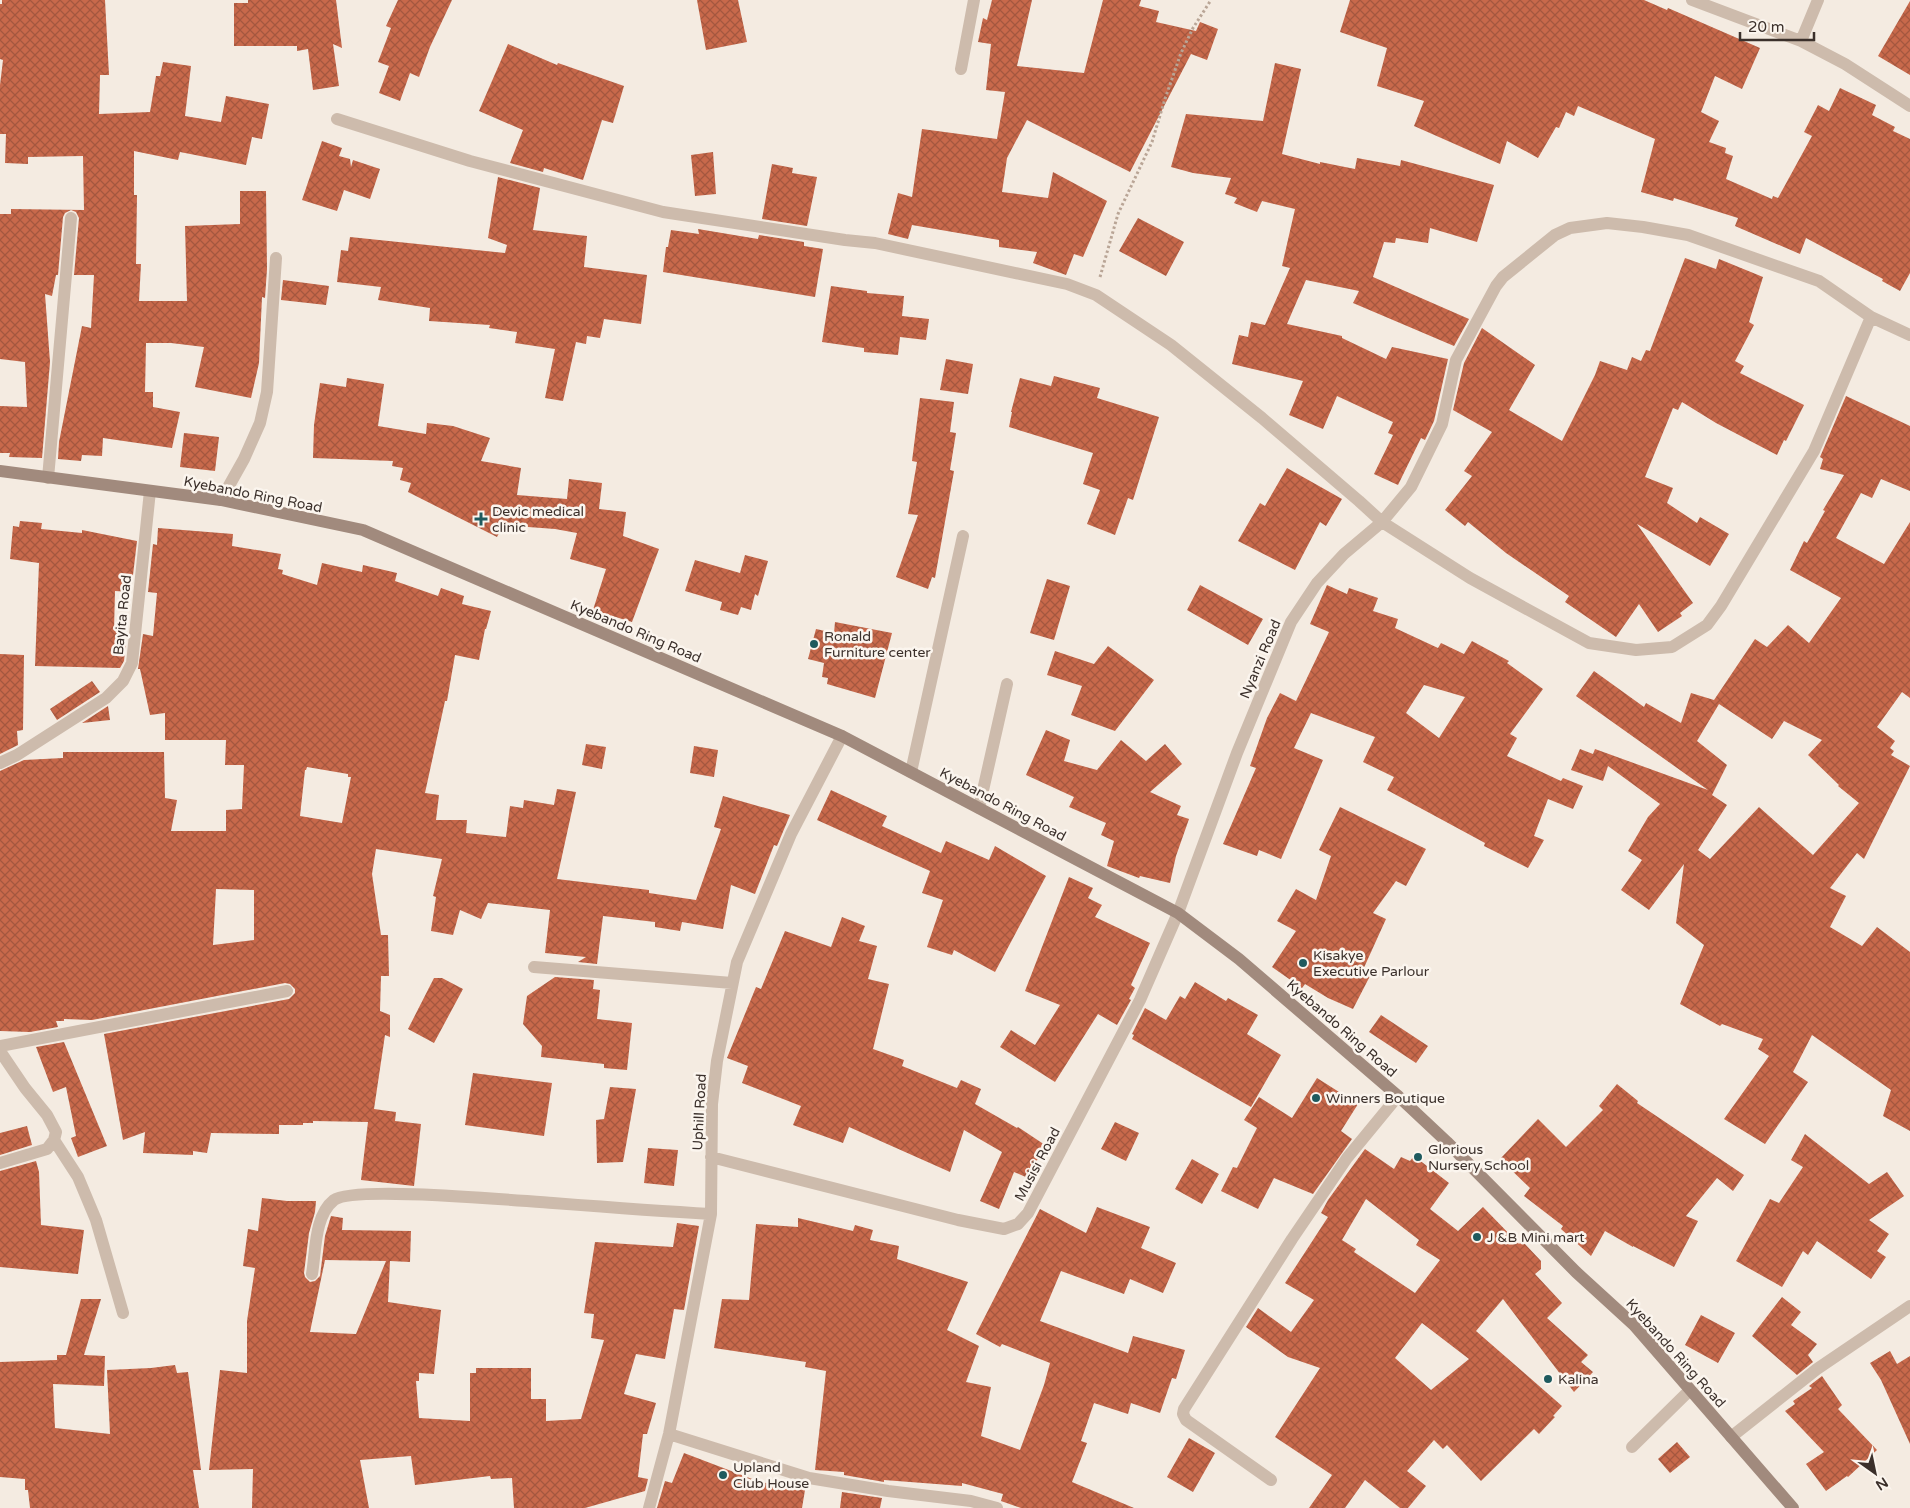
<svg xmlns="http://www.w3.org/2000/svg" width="1910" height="1508" font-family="'Varela Round',sans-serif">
	<defs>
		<pattern id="building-cross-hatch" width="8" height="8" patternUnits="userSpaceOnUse" patternTransform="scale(1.25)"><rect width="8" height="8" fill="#c8694b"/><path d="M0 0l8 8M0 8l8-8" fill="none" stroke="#a4573f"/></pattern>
	</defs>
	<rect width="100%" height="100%" fill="#f4ebe1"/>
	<!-- building -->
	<path fill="url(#building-cross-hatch)" fill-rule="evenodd" d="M2,0H105L109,75H100L99,114L150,112L156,76H160L163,62L191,66L185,116L221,122L226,96L269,104L262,139L252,137L246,165L180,152L178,160L134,151V195H137L136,264H141L139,301H187L185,226L240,224V191H266L267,269L265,298L262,297L259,363L251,398L195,387L204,347L171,343H146L145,392H153V407L180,412L172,448L103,438L102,456L82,455L81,461L58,459L59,442L82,326L91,328L94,275H74L79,218L76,212L71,210L65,213L63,217L58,275H56L52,296L45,294L50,362L42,458L9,457L10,453H0V406L27,407L25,362L0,359V214H11V209L84,210L83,156L28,157V164L5,163L6,134H0V85L3,60L0,59V4H2Z
		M248,0H336L342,48L333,44L339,86L313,90L308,49L297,51V46H234V3H248Z
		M398,0H452L430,47L419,77L410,73L400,101L379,93L389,66L378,62L391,28L386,26Z
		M697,0H738L747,42L706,50Z
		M992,0H1032L1017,66L1084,73L1103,0H1141L1139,6L1159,11L1156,22L1196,31L1200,22L1218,29L1207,60L1191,54L1130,172L1027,120L1007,158L1002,192L1048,198L1053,172L1107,201L1083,257L1074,254L1066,275L1033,263L1037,252L999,247V240L912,225L908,239L888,234L898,193L912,197L922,129L997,139L1005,92L986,90L991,44L978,42L983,18L987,20Z
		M1350,0H1644L1667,10L1668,8L1760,48L1742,89L1715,76L1701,112L1719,121L1709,142L1726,148L1725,153L1733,156L1726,179L1772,199L1773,196L1778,198L1812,136L1804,132L1818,105L1829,111L1840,88L1876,105L1872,115L1895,127L1893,131L1910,139V273L1900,291L1882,281L1883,279L1806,238L1800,254L1735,226L1738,218L1674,198L1673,201L1641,192L1655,139L1578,106L1574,116L1566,112L1559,128L1556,127L1538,158L1507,141L1500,164L1414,126L1424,101L1377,86L1387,48L1340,32Z
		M1910,1V75L1878,56Z
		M508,44L557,65L558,63L624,86L613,123L602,120L583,180L544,168L543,172L510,163L523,130L479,111Z
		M1275,63L1301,69L1282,154L1320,164V162L1355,169L1357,158L1400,166L1401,160L1494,185L1477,242L1430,228L1428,243L1396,238L1395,243L1384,242L1373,277L1469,319L1454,346L1353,303L1359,291L1306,280L1287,324L1342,336V338L1386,359L1392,347L1448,359L1434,421L1425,440L1421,438L1398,485L1374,474L1393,435L1388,433L1393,422L1337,396L1323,429L1289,415L1303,381L1232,364L1239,335L1248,337L1251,322L1265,325L1290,268L1282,266L1295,209L1262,201L1257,212L1234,203L1237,198L1225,194L1231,178L1193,173L1171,167L1186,114L1263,121Z
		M322,141L342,148L339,156L350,159L351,167L353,160L380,169L370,199L344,190L337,211L302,200Z
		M713,152L716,194L695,196L691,155Z
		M772,164L793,168L792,173L817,177L807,226L762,219Z
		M498,177L540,188L533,230L587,236L584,267L647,275L641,324L604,319L600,338L587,336L586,344L576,342L563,401L545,398L555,349L515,343L517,332L489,328L490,325L429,321L430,308L378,300L381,287L337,282L341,250L348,251L350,237L505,253L507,245L488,238Z
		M1138,218L1184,242L1166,276L1119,251Z
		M698,229L758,239L759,235L804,242V246L823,249L815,297L663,272L666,247H668L671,230L699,234Z
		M1685,258L1716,269L1719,259L1763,277L1749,322L1754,325L1735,361L1744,366L1740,373L1804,405L1786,441L1784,440L1777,455L1716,423L1682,402L1678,410L1673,408L1645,477L1673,488L1667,503L1697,523L1700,517L1729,534L1710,566L1637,524L1693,603L1680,613L1682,616L1658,632L1639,604L1616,637L1565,602L1569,596L1506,553L1468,522L1465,526L1445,510L1472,476L1464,471L1492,432L1453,410L1464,363L1482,328L1535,365L1509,410L1562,441L1595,375L1600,361L1627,370L1632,357L1641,361L1646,350L1650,351Z
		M283,280L329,286L326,305L281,300Z
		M831,286L867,291V293L904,296L902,316L929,319L926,340L900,337L898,355L864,352V348L822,342Z
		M946,359L973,364L968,394L940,390Z
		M1054,376L1100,388L1097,398L1159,417L1133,500L1128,498L1115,535L1087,524L1100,490L1083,484L1093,453L1009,427L1012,412H1011L1020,378L1051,386Z
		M347,378L384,384L378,426L426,434L427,423L453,426L490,438L481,461L521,468L517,495L567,499L569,479L602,483L599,509L626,512L623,536L659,549L632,622L593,610L606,569L570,559L577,533L555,529L503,525L497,537L408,492L411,483L400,480L403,468L392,466L393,461L313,458L314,425L320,383L346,387Z
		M1846,396L1910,426V491L1881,479L1872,498L1861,493L1836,538L1884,564L1910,522V698L1902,692L1877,727L1895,741L1890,748L1894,751L1891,755L1910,766L1864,859L1857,853L1830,888L1846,896L1830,927L1862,946L1877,927L1910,952V1131L1883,1116L1891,1090L1812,1035L1793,1072L1808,1082L1765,1144L1724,1119L1769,1056L1758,1049L1763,1039L1722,1024L1720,1026L1680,1004L1704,945L1676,923L1684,864L1649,910L1621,890L1642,860L1628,851L1648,817L1660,804L1608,766L1603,781L1571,770L1580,749L1593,754L1595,749L1708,790L1576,696L1594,671L1644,707L1646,703L1681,723L1691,693L1714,700L1755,639L1767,647L1788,625L1809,643L1841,598L1790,570L1804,541L1807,543L1825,511L1823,510L1844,475L1820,469L1823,459L1820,457ZM1719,704L1772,739L1784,721L1822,740L1808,755L1839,785L1838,786L1859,803L1813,855L1759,807L1710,859L1698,850L1727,805L1712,795L1727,765L1697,741Z
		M920,398L954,402L950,432L956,433L950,470L954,471L935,578L932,577L928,589L896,577L918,515L908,514L917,462L912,461Z
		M184,433L219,437L215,471L180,467Z
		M1287,468L1342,499L1326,526L1320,522L1295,570L1238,541L1260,503L1265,506Z
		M20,521L42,523L41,529L82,533V530L137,541L131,592L115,591L114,630L127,632L124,661L120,668L35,666L39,563L10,559L13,526L19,527Z
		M158,528L233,534L232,546L281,554L278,569L283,570L282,574L317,585L322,563L362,572L363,565L397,573L395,581L438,596L441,588L464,596L462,604L491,611L486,629H485L479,660L455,655L447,701H445L425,793L439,795L436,820H467L466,833L506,837L510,806L523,808L524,800L554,805L557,789L576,792L557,879L649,890V893L696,900L721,829L714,827L723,796L790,815L777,846L774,845L755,894L731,885L723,929L682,922L680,931L655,927V922L603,916L597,964L578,962L586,957L545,953L550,910L488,903L481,919L460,910L453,935L431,931L436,897L433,896L442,859L376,849L372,874L381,935H388L389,976H381L380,1011L390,1015V1037L385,1035L374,1109L396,1112L395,1121L421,1124L414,1186L361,1180L368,1122L313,1121V1123H303V1125H279V1134L211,1133L207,1153L193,1151V1155L143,1153L145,1132L123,1140L104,1034L289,999L295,993V989L290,984L285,983L92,1020L64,1019V1021H56L58,1027L30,1032L0,1031V771L24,760L63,758V752H164L165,798L177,800L171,831H226V810L242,809L244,765H225L226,740H165V713L150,715L140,669H138L143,634L153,636L157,593L148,592L153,544L157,545ZM307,767L348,774V777H351L342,823L300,816L305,770H306ZM216,889L254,890V940L213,945Z
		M745,555L768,561L758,596L755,594L751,610L741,607L738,615L720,610L722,602L685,591L695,560L740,573Z
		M1047,579L1070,586L1054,640L1030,633Z
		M1200,585L1263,619L1248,645L1187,610Z
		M1327,585L1347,594L1349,588L1378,598L1373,611L1398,619L1395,628L1438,648L1441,643L1464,654L1472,641L1509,661L1507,663L1543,689L1510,734L1517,738L1507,756L1561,781L1563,778L1583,786L1573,809L1548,799L1534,836L1544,840L1528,868L1484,846L1485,843L1387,790L1394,777L1363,762L1375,737L1311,713L1294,748L1323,760L1281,859L1259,850L1257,856L1223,844L1256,768L1250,766L1267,718L1280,693L1296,701L1329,632L1310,624ZM1424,685L1465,697L1439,738L1406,713Z
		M835,622L892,633L875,698L827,684L828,678L822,677L824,663L808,659L816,629L834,633Z
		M1108,646L1154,680L1115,731L1071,715L1082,686L1047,675L1055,651L1094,664Z
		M0,654L24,655L23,730L17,731L18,745L0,754Z
		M92,681L100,692L57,720L50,709Z
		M108,706L110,720L82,723Z
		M1046,730L1070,740L1064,761L1097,770L1121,740L1146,761L1165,744L1182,764L1150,792L1181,806L1177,815L1189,819L1176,856L1170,883L1140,876L1139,878L1107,866L1114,841L1101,835L1106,823L1069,807L1074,797L1026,775Z
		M586,744L606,747L602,769L582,765Z
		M694,746L718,750L714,777L690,773Z
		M831,790L887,816L882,826L941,853L946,841L989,860L995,846L1046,876L995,972L954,950L952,955L927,947L943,900L922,893L930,871L817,820Z
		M1340,807L1426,849L1406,886L1396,881L1373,913L1386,919L1362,972L1370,976L1353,1009L1328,998L1305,984L1302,988L1272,967L1296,931L1277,921L1296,889L1316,900L1331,856L1319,850Z
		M1069,877L1093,888L1088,898L1102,905L1095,917L1150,943L1131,985L1135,988L1129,999L1131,1000L1117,1025L1098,1014L1055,1082L1000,1047L1011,1030L1035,1045L1060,1005L1025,991Z
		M842,917L865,926L859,941L877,946L868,979L889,984L873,1049L904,1060L902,1066L957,1088L961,1080L981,1089L975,1104L1017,1128L1018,1127L1045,1145L1028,1178L1014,1172L999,1209L980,1201L1002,1152L964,1130L950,1172L849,1127L843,1143L793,1125L801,1106L742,1083L748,1066L727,1058L756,987L761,989L785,931L831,947Z
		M555,977L594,980L593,989L600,990L597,1019L632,1023L627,1070L604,1068V1064L541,1057L542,1046L523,1024L527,996Z
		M434,978H442L463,989L434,1043L408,1029Z
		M1195,982L1226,1001L1228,998L1258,1015L1247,1034L1281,1055L1251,1107L1132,1039L1134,1035L1132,1034L1145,1008L1166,1020L1180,996L1185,999Z
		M1381,1015L1428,1046L1416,1063L1369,1032Z
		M64,1042L107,1146L78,1157L71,1138L76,1136L66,1087L53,1092L36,1047Z
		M473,1073L552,1083L544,1136L465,1125Z
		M1317,1078L1358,1104L1341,1131L1352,1139L1313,1194L1274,1178L1258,1209L1221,1191L1233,1167L1237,1168L1257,1128L1244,1120L1259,1097L1292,1118Z
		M1617,1084L1638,1101L1637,1103L1744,1175L1733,1191L1717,1178L1686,1216L1698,1221L1674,1267L1633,1246V1247L1605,1231L1591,1256L1561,1229L1563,1226L1524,1196L1530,1188L1500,1159L1538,1119L1566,1147L1603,1110L1599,1106Z
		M610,1087L636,1089L623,1162L597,1163L596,1120L604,1119Z
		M1115,1122L1139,1133L1126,1161L1101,1149Z
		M27,1126L32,1145L0,1155V1133Z
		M1805,1134L1869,1184L1887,1172L1904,1196L1869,1220L1889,1234L1877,1251L1886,1257L1871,1279L1817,1241L1808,1255L1803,1251L1782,1287L1736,1261L1770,1199L1779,1203L1803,1167L1791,1160Z
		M648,1148L678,1150L674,1186L644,1183Z
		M1365,1149L1394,1169L1401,1157L1410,1161L1414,1156L1449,1183L1430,1209L1458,1231L1483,1207L1519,1244L1522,1241L1541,1261V1269L1535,1274L1562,1303L1547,1318L1588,1355L1581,1362L1593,1372L1574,1392L1503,1299L1476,1331L1562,1406L1553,1416L1555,1417L1539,1434L1534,1429L1481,1481L1447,1445L1443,1449L1434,1440L1407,1471L1426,1486L1408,1508H1400L1365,1480L1345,1508H1309L1332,1475L1275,1437L1320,1368L1288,1357L1246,1327L1258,1308L1291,1332L1314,1300L1285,1283L1328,1217L1321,1213L1328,1200ZM1366,1199L1419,1240L1416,1245L1440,1260L1415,1293L1354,1252L1356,1249L1342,1240ZM1422,1323L1469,1359L1431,1390L1395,1358Z
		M1192,1159L1219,1174L1202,1204L1175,1189Z
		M36,1161L39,1172L41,1225L84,1230L78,1274L0,1267V1171Z
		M262,1198L287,1201H316L315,1212L309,1233L304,1273L305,1277L310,1282L315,1281L320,1276L325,1236L331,1216L343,1218L342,1230L411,1231L410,1262L390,1261L388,1302L441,1310L434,1374L419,1373V1381H416L419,1418L470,1421V1373H476V1368H531V1399H546V1421L581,1419L604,1340L591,1338L594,1314L584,1313L595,1242L673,1247L677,1223L699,1226L684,1310L674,1309L665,1359L636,1354L624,1394L656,1403L647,1434H643L638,1477L648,1479L645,1491L585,1508H514L512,1478L491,1479L490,1476L415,1485L411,1456L360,1460L369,1508H252L253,1469L209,1470L220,1370L247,1373V1321L255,1268L243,1266L248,1229L258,1231ZM325,1260L386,1261L356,1334L310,1332Z
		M1097,1207L1150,1227L1141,1248L1176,1263L1163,1293L1130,1279L1124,1294L1061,1271L1040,1321L1128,1353L1133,1336L1185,1350L1176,1379L1172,1378L1160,1413L1131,1403L1128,1414L1094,1403L1081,1441L1087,1443L1072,1482L1134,1508H1021L1001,1501L1003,1494L962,1483V1486L884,1480V1482L844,1475V1472L815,1470L826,1371L805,1367L806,1362L714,1348L722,1299L749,1300L756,1224L798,1227V1218L853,1231L855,1225L873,1230L870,1240L899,1246L897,1259L968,1282L947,1330L979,1346L966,1382L991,1387L981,1436L1020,1450L1044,1385L1050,1363L1002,1344L1000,1347L976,1334L1040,1209L1086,1233Z
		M1782,1297L1801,1312L1791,1325L1817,1344L1808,1355L1813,1362L1797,1375L1752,1336Z
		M81,1299H101L84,1355L105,1356L104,1386L53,1384L55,1428L110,1434L107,1370L151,1368L175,1365L177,1373L188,1372L201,1470H193L199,1508H30L28,1490H25V1479L0,1477V1362L57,1360V1355H66Z
		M1701,1315L1735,1333L1718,1363L1685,1345Z
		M1890,1351L1897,1364L1910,1356V1444L1881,1380L1870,1363Z
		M1822,1376L1842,1405L1838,1409L1877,1450L1848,1477L1847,1476L1826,1491L1806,1464L1824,1452L1785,1411L1795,1404L1793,1401L1812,1388L1809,1386Z
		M1189,1438L1215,1453L1193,1492L1167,1477Z
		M1677,1442L1690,1457L1670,1473L1658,1459Z
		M684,1453L760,1482L805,1490L802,1508H657L665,1481L672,1483Z
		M842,1492L882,1498L880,1508H840Z"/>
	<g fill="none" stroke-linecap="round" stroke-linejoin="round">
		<!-- path -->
		<path stroke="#b9a596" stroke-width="3" stroke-dasharray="2.5 2.5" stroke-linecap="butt" d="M1100,277L1118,214L1152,142L1165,99L1181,53L1193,28L1211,0"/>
		<!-- lane -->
		<path stroke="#cdbbac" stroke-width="12" d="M979,808L1007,684
			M1632,1447L1690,1390"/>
		<!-- street -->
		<path stroke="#cdbbac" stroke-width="12" d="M1692,0L1801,41L1845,64L1910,106
			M1801,41L1818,0
			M961,69L974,0
			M337,119L470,161L663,212L845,240L875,243L1067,284L1096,295L1171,345L1262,418L1359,501L1382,522L1411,487L1442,424L1456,360L1496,286L1503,277L1555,235L1570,228L1607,223L1643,227L1688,235L1819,281L1871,317L1910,335
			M48,478L71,218
			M221,500L244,459L260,423L267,392L276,258
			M0,763L17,755L106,698L123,681L132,663L150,491
			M911,772L963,536
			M534,967L732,983
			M0,1046L287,991
			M0,1051L25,1088L47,1115L56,1132L54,1140L47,1149L0,1163
			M54,1140L78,1177L96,1220L123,1313
			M711,1157L958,1220L1004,1229L1018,1224L1028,1213L1140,1000L1178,913L1237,753L1291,622L1317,583L1344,554L1382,522L1470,578L1589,643L1636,650L1672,647L1707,625L1721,606L1814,451L1871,317
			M312,1274C316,1251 314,1216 334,1200C354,1185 519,1201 553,1203C605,1207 658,1211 711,1214
			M669,1434L809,1478L888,1491L971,1501L997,1508
			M1731,1437L1817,1369L1910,1306
			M1271,1480L1186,1420L1183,1414L1184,1409L1292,1239L1347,1158L1398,1096
			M649,1508L669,1434L711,1214L712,1104L717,1061L737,962L791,834L842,736"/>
		<!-- secondary -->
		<path stroke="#a18a7d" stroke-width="12" d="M0,471L221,500L363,530L842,736L1178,913L1239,959L1398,1096L1447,1142L1576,1272L1634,1325L1793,1508"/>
	</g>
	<!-- markers -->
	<g fill="#1f5a5e" stroke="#fbf5ee" stroke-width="2">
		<path d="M478.5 511.5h5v5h5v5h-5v5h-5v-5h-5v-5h5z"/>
		<circle cx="814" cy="644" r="5"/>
		<circle cx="1303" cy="963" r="5"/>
		<circle cx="1316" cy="1098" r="5"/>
		<circle cx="1418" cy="1157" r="5"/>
		<circle cx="1477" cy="1237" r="5"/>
		<circle cx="1548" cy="1379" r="5"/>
		<circle cx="723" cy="1475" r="5"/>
	</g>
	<g text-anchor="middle" stroke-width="5" stroke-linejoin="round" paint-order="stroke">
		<!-- street labels -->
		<g font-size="14" fill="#3b302b" stroke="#fbf5ee">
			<text transform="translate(253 494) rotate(11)" y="5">Kyebando Ring Road</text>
			<text transform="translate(122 615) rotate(-84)" y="5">Bayita Road</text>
			<text transform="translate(636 631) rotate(23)" y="5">Kyebando Ring Road</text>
			<text transform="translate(1260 659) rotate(-67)" y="5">Nyanzi Road</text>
			<text transform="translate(1003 804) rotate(28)" y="5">Kyebando Ring Road</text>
			<text transform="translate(1342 1028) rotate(41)" y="5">Kyebando Ring Road</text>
			<text transform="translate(699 1112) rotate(-87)" y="5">Uphill Road</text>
			<text transform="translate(1037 1164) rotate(-62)" y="5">Musisi Road</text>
			<text transform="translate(1676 1353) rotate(48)" y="5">Kyebando Ring Road</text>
		</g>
		<!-- poi labels -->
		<g font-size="14" fill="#3b302b" stroke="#fbf5ee" text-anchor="start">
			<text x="492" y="516">Devic medical<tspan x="492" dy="16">clinic</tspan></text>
			<text x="824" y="641">Ronald<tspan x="824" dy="16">Furniture center</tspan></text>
			<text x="1313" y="960">Kisakye<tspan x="1313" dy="16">Executive Parlour</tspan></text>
			<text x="1326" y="1103">Winners Boutique</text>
			<text x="1428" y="1154">Glorious<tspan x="1428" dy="16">Nursery School</tspan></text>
			<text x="1487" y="1242">J &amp;B Mini mart</text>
			<text x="1558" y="1384">Kalina</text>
			<text x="733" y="1472">Upland<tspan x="733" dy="16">Club House</tspan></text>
		</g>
	</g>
	<!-- north arrow -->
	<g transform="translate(1875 1473) rotate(147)" stroke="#fbf5ee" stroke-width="4" paint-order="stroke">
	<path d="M0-4L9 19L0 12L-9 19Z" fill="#3b302b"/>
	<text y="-8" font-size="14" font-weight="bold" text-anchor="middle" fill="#3b302b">N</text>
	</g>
	<!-- scale -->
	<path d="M1740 32v8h74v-8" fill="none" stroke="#3b302b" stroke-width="2.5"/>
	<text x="1748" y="32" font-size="15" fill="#3b302b" stroke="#fbf5ee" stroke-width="4" paint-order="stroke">20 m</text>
</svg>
